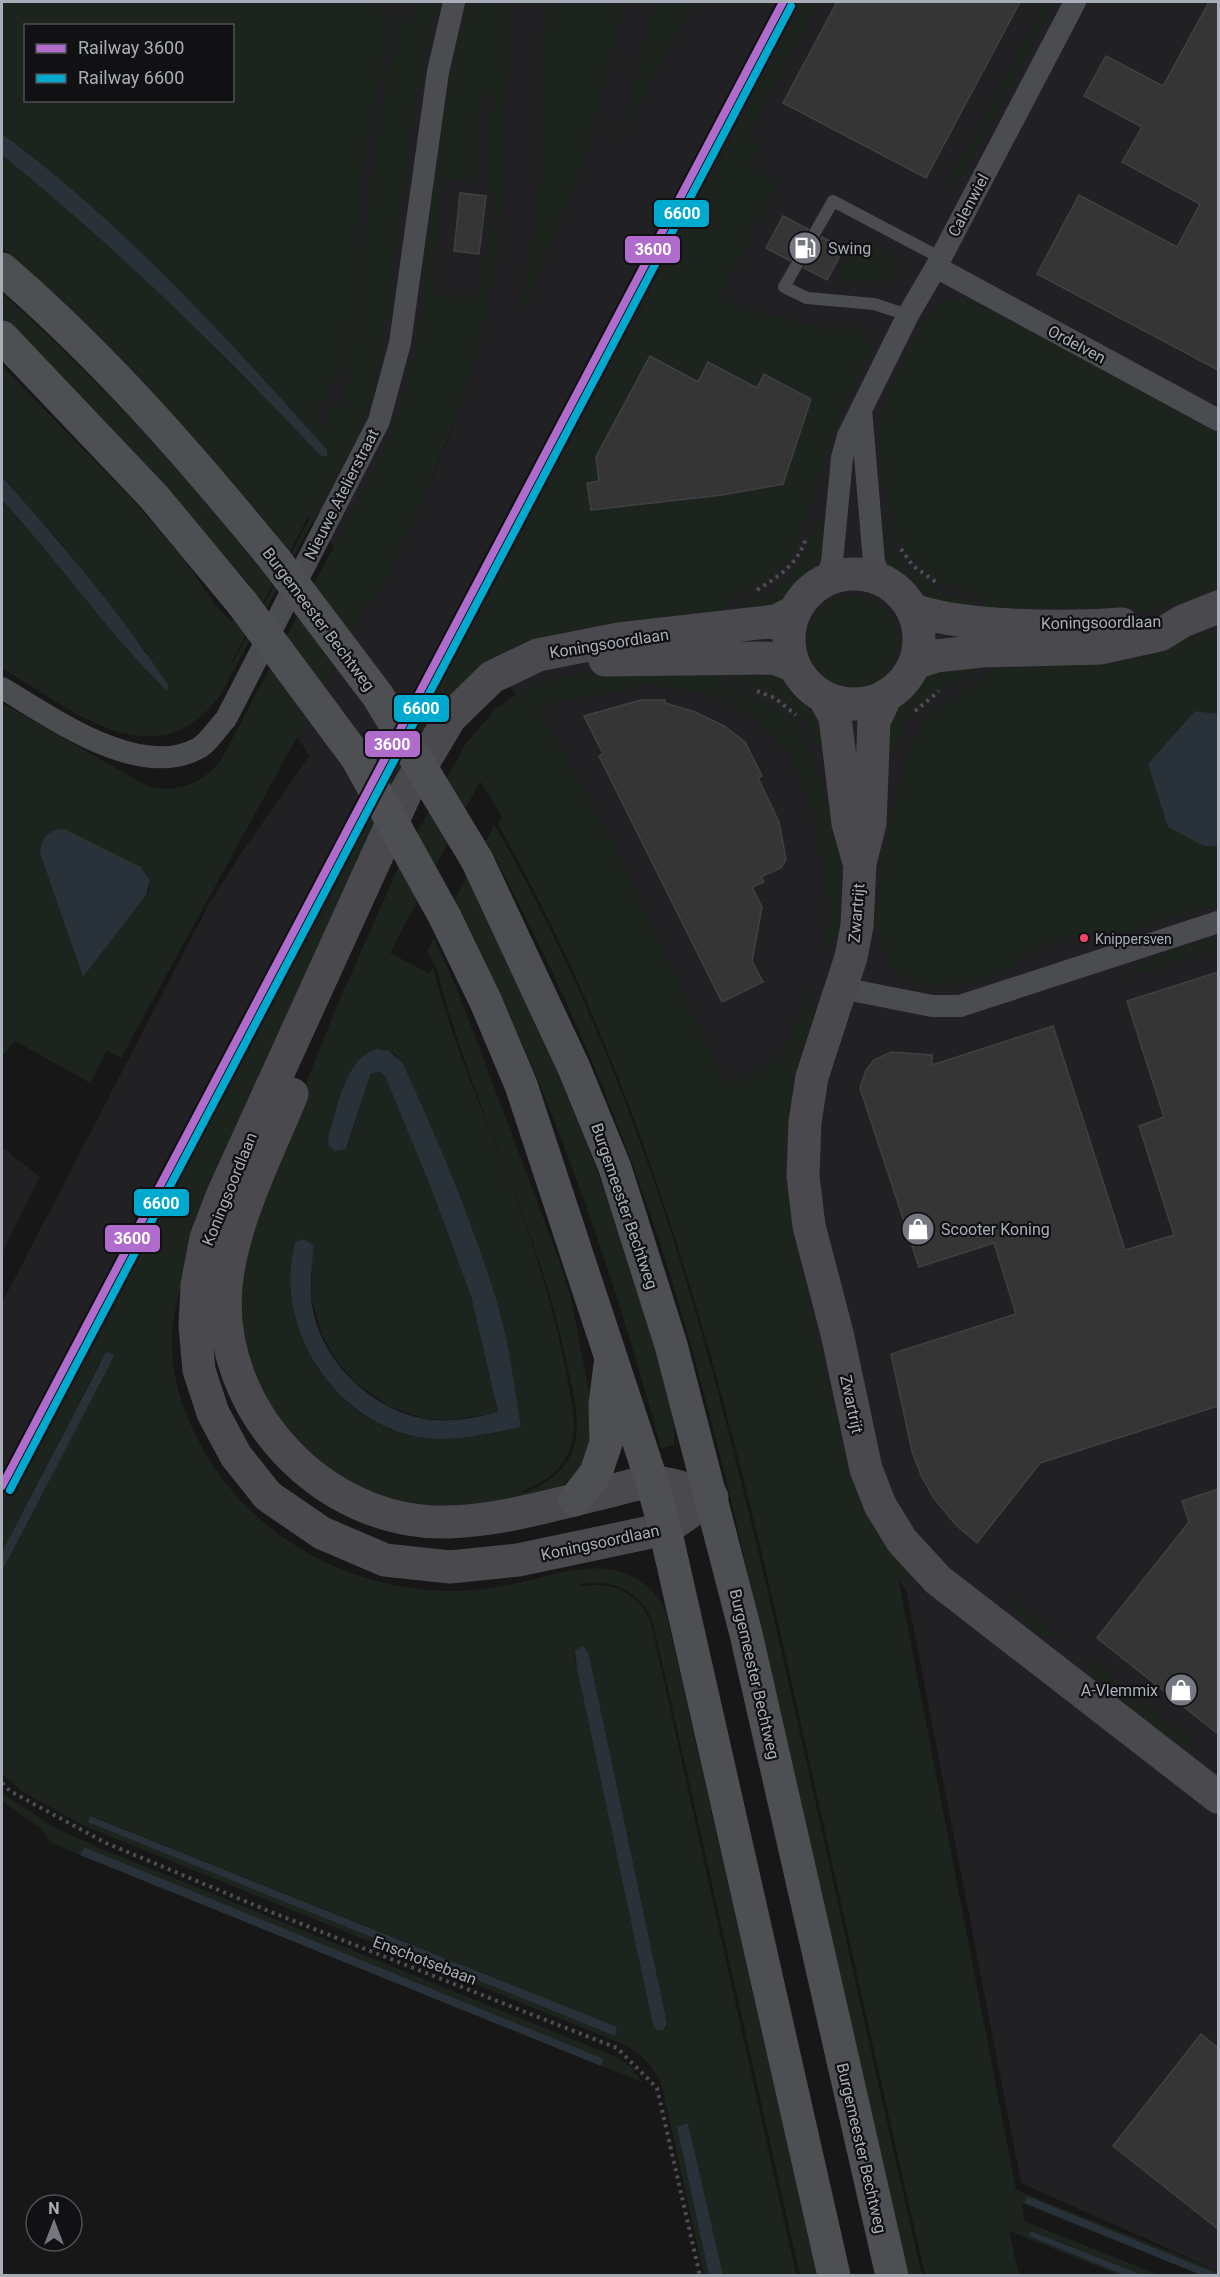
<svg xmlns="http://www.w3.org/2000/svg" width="1220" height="2277" font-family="Roboto,sans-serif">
	<rect width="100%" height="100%" fill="#171717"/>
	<!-- built -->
	<path fill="#212123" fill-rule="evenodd" d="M2,2H672L640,63L621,136L694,2H804L583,418L578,432L573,437L361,833L331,897L153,1229L91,1354L2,1516V1303L208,906L240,855L309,756L299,739L368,602L378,597L434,474L455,423L368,587L278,481L42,242ZM26,26H232V100H26Z
		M811,2H1218V627L1182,642L1104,659L998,661L960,696L932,709L910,745L883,859L875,923L1010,968L1031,950L1069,937H1108L1218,905V2271L1021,2183L906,1589L854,1533L553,752L476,635Z
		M2,1147L40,1177L2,1253Z"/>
	<!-- green -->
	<path fill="#1d241e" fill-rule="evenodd" d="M2,2H369L393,15L364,160L356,287L348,358L315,415L327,427L332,403L344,407L379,122L398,17L410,23L416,2H438L411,127L385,333L374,394L352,447L221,694C156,784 71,709 2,668V500L43,544L142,666L148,654L56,537L2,477V366L132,499L184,559L215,605L232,622L251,586L109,426L2,321V293C96,377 181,469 260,568L277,536C193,431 102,337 2,247ZM26,26H232V100H26ZM316,502L318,503L231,666L230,665Z
		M470,2H511C505,98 508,196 491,291C472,400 423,498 378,597L368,602L299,739L310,756L297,737L121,1058L107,1051L90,1083L15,1041L2,1056V703L149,787C177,793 201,784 220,762L369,480C383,451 397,422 406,391C424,331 427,253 433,190L442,184L434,182C442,121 453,60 470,2ZM481,93L492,94L486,189H493L491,226L478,298L431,293L444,178L476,181ZM65,829L141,867L148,875L149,890L146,895L83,976L40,853C41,836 50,831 65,829Z
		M547,2H624L585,161L525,310L521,308V303C531,255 539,207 541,158C542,105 540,54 547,2Z
		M655,2H694L620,139Z
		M804,2H819L746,140L760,148L750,166L780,182L759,222L754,219L746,235L751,238L720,295L746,310L827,329H842L859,323L869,344L873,346L838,420L793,557L768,582L731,598L722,614L481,674L192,1252C182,1283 171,1313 172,1345C172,1378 183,1410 198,1440C248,1536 348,1591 455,1591C477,1591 500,1587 522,1582C549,1576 579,1565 607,1569C632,1572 652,1586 665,1608L817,2275H800L653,1622C639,1590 611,1577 578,1585C582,1587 589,1585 595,1585C622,1584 642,1600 651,1623L796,2275H723L688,2123L677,2127L709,2275H704L662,2086C653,2064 639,2051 618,2042L82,1825L23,1792L2,1774V1571L113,1355L100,1362L2,1552V1516L91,1354L153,1229L331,897L361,833L573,437L579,432L583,418ZM574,1653L589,1655L667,2022L666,2028H654L653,2025ZM91,1816L617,2027L615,2036L89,1822Z
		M1045,2H1055L967,169L958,180L946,188Z
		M861,241L869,242L899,259L902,272L890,266L887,271L899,278L892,282L838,280L837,276L854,245Z
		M960,298L977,300L1218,431V589C1137,628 1071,614 985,609C982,587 958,591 942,583C928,574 914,563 905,549C896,536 894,517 889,502C870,433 879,407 911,345C923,321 931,303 960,298Z
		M880,517L885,520L895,550L910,569L939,591L969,601L975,607L924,601L891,566L882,551Z
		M827,519L821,560L787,598L779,605L734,610C744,601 757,599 769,593C797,578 806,551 816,523Z
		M808 641a46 46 0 1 1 92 0a46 46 0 1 1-92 0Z
		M1218,627V714L1194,711L1204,846H1218V905L1108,937H1069L1031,950L1010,968L980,981L923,987L888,963L875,923L883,859L895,803L910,745L932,709L960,696L998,661L1104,659L1182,642Z
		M623,666L723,672C730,698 774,698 792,719C821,756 858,890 838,934C835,941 829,946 824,951L829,910L815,814L788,749L730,700L651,684L539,707L614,844L727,1086L782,1057L812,988L815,1003L814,1017L799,1060L789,1106L786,1175L798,1254L850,1473L865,1511L913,1576L899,1582L1016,2190L1218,2271V2274L1027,2196L1024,2204L1201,2275L1022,2204L1024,2221L1159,2275H1142L1032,2231L1029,2236L1124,2275H1119L1009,2231L1019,2275H925C881,2085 839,1893 796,1702C728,1400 653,1096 498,825L502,817L480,781L390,953L429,973L433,967L434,969C449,1034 477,1096 501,1158C527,1225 550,1292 564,1362C568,1386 577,1413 573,1438C568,1466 548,1481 522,1491L523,1493C550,1483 571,1467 576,1437C580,1412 571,1385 566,1361C539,1225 470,1103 437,969L427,952L434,938L459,994L558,1257L571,1299L591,1403L592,1439L583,1463L572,1478L553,1491L440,1512L353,1489L278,1424L242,1347L240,1265L292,1118L337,1006L397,870L465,745L495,709L519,692L560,676ZM384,1049L395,1054L497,1302L511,1365L521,1427C485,1434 448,1444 411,1436C330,1416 273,1325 295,1243L312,1272L311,1297L322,1335L336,1360L356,1383L390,1407L426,1419L451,1420L498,1413L471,1296L431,1188L385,1076L380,1072L371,1073L348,1145L335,1151L328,1142L344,1091Z
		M977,667C965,684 934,687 918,705C904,719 895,756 885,762L881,743L895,710L901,704L934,673Z
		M758,669L780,678L821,720L825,762C816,742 809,720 792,706C777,692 739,687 732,672Z
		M494,824C651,1094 725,1400 793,1702C836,1893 878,2085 922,2275H908C865,2089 823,1903 781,1717C741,1543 704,1367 645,1199C602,1076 548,955 486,841Z
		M467,876C540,1027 609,1179 653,1341C662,1374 677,1413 674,1445L661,1448C610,1258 544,1075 455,899Z
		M1218,938V949L1124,979C1145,953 1188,948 1218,938Z
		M1012,1599L1061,1637L1060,1638C1037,1636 1015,1624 1012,1599Z
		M1082,1655L1094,1663L1201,1747L1177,1743L1146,1719L1099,1683L1088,1671Z
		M2,1793L53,1827L102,1849L619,2058L632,2068L642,2082L601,2066L604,2059L84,1847L80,1855L52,1843L41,1829L2,1801Z"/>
	<!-- water -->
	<path fill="#2a3239" d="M2,134C120,220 230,341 327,450V456H321C220,349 116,247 2,155Z
		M2,477C62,543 119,612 169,686L166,690C106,631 59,561 2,500Z
		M1195,711L1218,714V846H1204L1168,827L1148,764Z
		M65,829L141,867L150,880L146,895L83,977L40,853C41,837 50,829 65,829Z
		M377,1049L389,1051L403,1064C438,1140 472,1221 497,1302C509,1342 514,1385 521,1427C490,1433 457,1442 425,1438C337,1426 272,1329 295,1243L303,1239L314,1245C312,1262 310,1279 311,1296C315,1355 368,1409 425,1419C449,1423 475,1418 498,1412L471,1296L431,1188L385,1076L380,1072L371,1073L346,1149L335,1151L329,1146L328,1138C337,1111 345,1057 377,1049Z
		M106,1352L114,1355L110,1364L2,1571V1552Z
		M584,1646L589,1655L667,2023L663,2030H656L653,2025L577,1668L575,1650Z
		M90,1816L617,2027L615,2036L88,1822Z
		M84,1847L604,2059L601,2066L80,1855Z
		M688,2123L723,2275H709L677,2127Z
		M1027,2196L1218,2274V2275H1201L1024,2203Z
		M1031,2231L1142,2275H1124L1029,2236Z"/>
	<!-- building -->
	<path fill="#353536" stroke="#3f4043" stroke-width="1.5" d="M837,2H1020L926,178L783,103Z
		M1209,2H1218V370L1037,274L1079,195L1177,247L1200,204L1122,162L1142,127L1084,96L1106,56L1163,86Z
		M460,193L486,196L479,254L454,251Z
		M783,216L808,229L790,261L766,248Z
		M822,237L844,248L827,280L804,268Z
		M650,356L698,382L708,362L757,388L764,374L811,399L783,484L722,495L591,510L587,483L599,481L596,457Z
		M641,700H665V703L695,712L724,726L745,742L762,776L758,778L779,822L786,859L781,868L761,877L764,882L752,887L762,907L752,961L763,982L722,1002L599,756L603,754L584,716Z
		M1218,972V1406L1040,1463L977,1543L956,1525L933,1497L921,1475L912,1451L891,1354L1016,1314L994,1243L919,1267L860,1088L866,1070L874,1060L891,1052L932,1055V1065L1053,1026L1125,1250L1174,1235L1139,1126L1164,1117L1127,1001Z
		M1218,1489V1734L1097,1638L1189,1522L1182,1501Z
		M1201,2034L1218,2048V2229L1113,2146Z"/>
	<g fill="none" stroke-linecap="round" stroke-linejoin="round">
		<!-- path -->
		<path stroke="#4d4e52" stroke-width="4" stroke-dasharray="3 4.5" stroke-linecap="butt" d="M901,549L913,566L936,582
			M757,590C779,576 798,564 806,538
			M757,691L775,698L796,715
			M915,711L939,691
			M2,1783L10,1791L106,1843L271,1912L617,2048L657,2088L700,2276"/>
		<!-- lane -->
		<path stroke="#4b4c50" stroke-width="12" d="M908,315L874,304L807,298L784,287L833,201L941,258"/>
		<!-- street -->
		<path stroke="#4b4c50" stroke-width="22" d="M936,267L1218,420
			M861,409L874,562L881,579
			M827,579L832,562L842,458L848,436L908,315L936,267L1075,2
			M2,688C52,717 137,780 197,749C208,744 217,728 226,719L379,421L400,343L438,72L454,2
			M841,988L932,1006H960L1218,922"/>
		<!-- secondary -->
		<path stroke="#4a4a4e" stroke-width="33" d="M789 639a65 65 0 1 1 130 0a65 65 0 1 1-130 0Z
			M912,609C959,628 1069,628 1122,624
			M605,660L774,658L794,666
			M915,663L936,656L981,651L1101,648L1160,635L1183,621L1218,607
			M886,696L874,721L870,823L860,863L857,926L851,957L812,1077L805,1122L803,1176L809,1226L837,1333L866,1469L880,1505L902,1541L938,1580L1218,1797
			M824,697L835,717L848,823L858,859
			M292,1094C268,1153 232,1222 226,1286C215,1409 323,1525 447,1522C500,1521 551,1505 602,1493C618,1490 635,1483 651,1482C667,1481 696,1493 712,1497
			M712,1497L665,1529L518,1560L450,1567L385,1560L322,1533L268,1496L236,1456L213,1413L199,1370L195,1326L197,1285L206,1238L222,1196L407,790L450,718L492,677L538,655L619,639L776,621L794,612"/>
		<!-- primary -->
		<path stroke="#4d4f52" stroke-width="33" d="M2,269C104,357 191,457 276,561
			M2,337L154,497L242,603
			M477,860L574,1068L615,1168L671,1345L746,1634L892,2276
			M445,917L486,1002L521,1085L652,1482L665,1529L834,2276
			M575,1500L596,1473L606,1443L605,1404L610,1365"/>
		<!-- primary-bridge -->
		<path stroke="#4d4f52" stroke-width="33" d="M276,561L378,696L477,860
			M242,603L357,758L445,917"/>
		<!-- rail-1 casing -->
		<g stroke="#111113" stroke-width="12">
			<path id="rail-1" d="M2,1486L783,2"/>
		</g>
		<!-- rail-2 casing -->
		<g stroke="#111113" stroke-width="12">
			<path id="rail-2" d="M10,1490L791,6"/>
		</g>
		<!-- rail-1 -->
		<use href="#rail-1" stroke="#b06ccc" stroke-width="8"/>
		<!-- rail-2 -->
		<use href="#rail-2" stroke="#00a9ce" stroke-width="8"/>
	</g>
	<!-- icons -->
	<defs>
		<g id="fuel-disc" transform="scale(1.725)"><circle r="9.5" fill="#757880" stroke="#111113"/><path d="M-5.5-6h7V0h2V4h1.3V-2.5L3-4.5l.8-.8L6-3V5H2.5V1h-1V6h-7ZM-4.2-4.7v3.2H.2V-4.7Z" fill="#fff"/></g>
		<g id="shop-disc" transform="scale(1.725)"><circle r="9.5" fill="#757880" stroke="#111113"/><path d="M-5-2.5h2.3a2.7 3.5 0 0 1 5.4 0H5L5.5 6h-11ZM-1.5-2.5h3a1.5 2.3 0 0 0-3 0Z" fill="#fff"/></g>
	</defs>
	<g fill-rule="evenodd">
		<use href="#fuel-disc" x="805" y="248"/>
		<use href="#shop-disc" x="918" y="1229"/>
		<use href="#shop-disc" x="1181" y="1690"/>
	</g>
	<!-- markers -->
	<circle fill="#f34667" stroke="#111113" stroke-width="2" cx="1084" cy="938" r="5"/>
	<g text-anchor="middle" stroke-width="4.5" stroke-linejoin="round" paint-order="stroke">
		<!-- bus labels -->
		<g font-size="14" fill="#a8adb8" stroke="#111113" text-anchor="start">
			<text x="1095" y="944">Knippersven</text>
		</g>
		<!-- street labels -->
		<g font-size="16" fill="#a8adb8" stroke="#111113">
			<text transform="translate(968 205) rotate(-62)" y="6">Calenwiel</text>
			<text transform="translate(1077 344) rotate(28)" y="6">Ordelven</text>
			<text transform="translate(341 494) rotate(-63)" y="6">Nieuwe Atelierstraat</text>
			<text transform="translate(319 619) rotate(53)" y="6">Burgemeester Bechtweg</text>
			<text transform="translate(1101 622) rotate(-1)" y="6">Koningsoordlaan</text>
			<text transform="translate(609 643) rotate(-9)" y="6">Koningsoordlaan</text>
			<text transform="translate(856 913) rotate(-85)" y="6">Zwartrijt</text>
			<text transform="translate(229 1189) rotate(-68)" y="6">Koningsoordlaan</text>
			<text transform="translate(625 1206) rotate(71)" y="6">Burgemeester Bechtweg</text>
			<text transform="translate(852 1404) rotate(78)" y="6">Zwartrijt</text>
			<text transform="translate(600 1542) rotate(-12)" y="6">Koningsoordlaan</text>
			<text transform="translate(755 1674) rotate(77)" y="6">Burgemeester Bechtweg</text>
			<text transform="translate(425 1960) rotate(21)" y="6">Enschotsebaan</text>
			<text transform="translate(862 2148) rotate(77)" y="6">Burgemeester Bechtweg</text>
		</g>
		<!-- poi labels -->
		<g font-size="16" fill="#a8adb8" stroke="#111113" text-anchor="start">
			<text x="828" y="254">Swing</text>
			<text x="941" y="1235">Scooter Koning</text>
			<text x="1158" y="1696" text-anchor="end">A-Vlemmix</text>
		</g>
	</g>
	<g stroke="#111113" stroke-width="2">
		<rect x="653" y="199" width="57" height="29" rx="6" fill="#00a9ce"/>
		<rect x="624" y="235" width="57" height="29" rx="6" fill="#b06ccc"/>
		<rect x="393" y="694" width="57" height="29" rx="6" fill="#00a9ce"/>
		<rect x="364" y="730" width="57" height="28" rx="6" fill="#b06ccc"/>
		<rect x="133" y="1188" width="57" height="29" rx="6" fill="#00a9ce"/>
		<rect x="104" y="1224" width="57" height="29" rx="6" fill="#b06ccc"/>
	</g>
	<g font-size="16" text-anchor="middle" font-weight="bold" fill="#fff">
		<text x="682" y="219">6600</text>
		<text x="653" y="255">3600</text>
		<text x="421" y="714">6600</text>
		<text x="392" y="750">3600</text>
		<text x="161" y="1209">6600</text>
		<text x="132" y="1244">3600</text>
	</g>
	<!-- border -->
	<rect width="1220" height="2277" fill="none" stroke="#a8adb8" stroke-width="6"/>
	<!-- legend -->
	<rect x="24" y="24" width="210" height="78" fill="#111113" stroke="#4d4f55" stroke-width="1.5"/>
	<rect x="36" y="44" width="30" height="9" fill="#b06ccc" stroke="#4d4f55" stroke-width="1.5"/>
	<text x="78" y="54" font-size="18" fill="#a8adb8">Railway 3600</text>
	<rect x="36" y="74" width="30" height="9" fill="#00a9ce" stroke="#4d4f55" stroke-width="1.5"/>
	<text x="78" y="84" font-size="18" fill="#a8adb8">Railway 6600</text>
	<!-- north arrow -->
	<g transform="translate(54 2223)"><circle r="28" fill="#111113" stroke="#4d4f55" stroke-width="1.5"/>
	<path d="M0-4.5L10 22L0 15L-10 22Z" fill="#757880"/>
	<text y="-9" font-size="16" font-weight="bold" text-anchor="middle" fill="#a8adb8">N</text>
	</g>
</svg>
